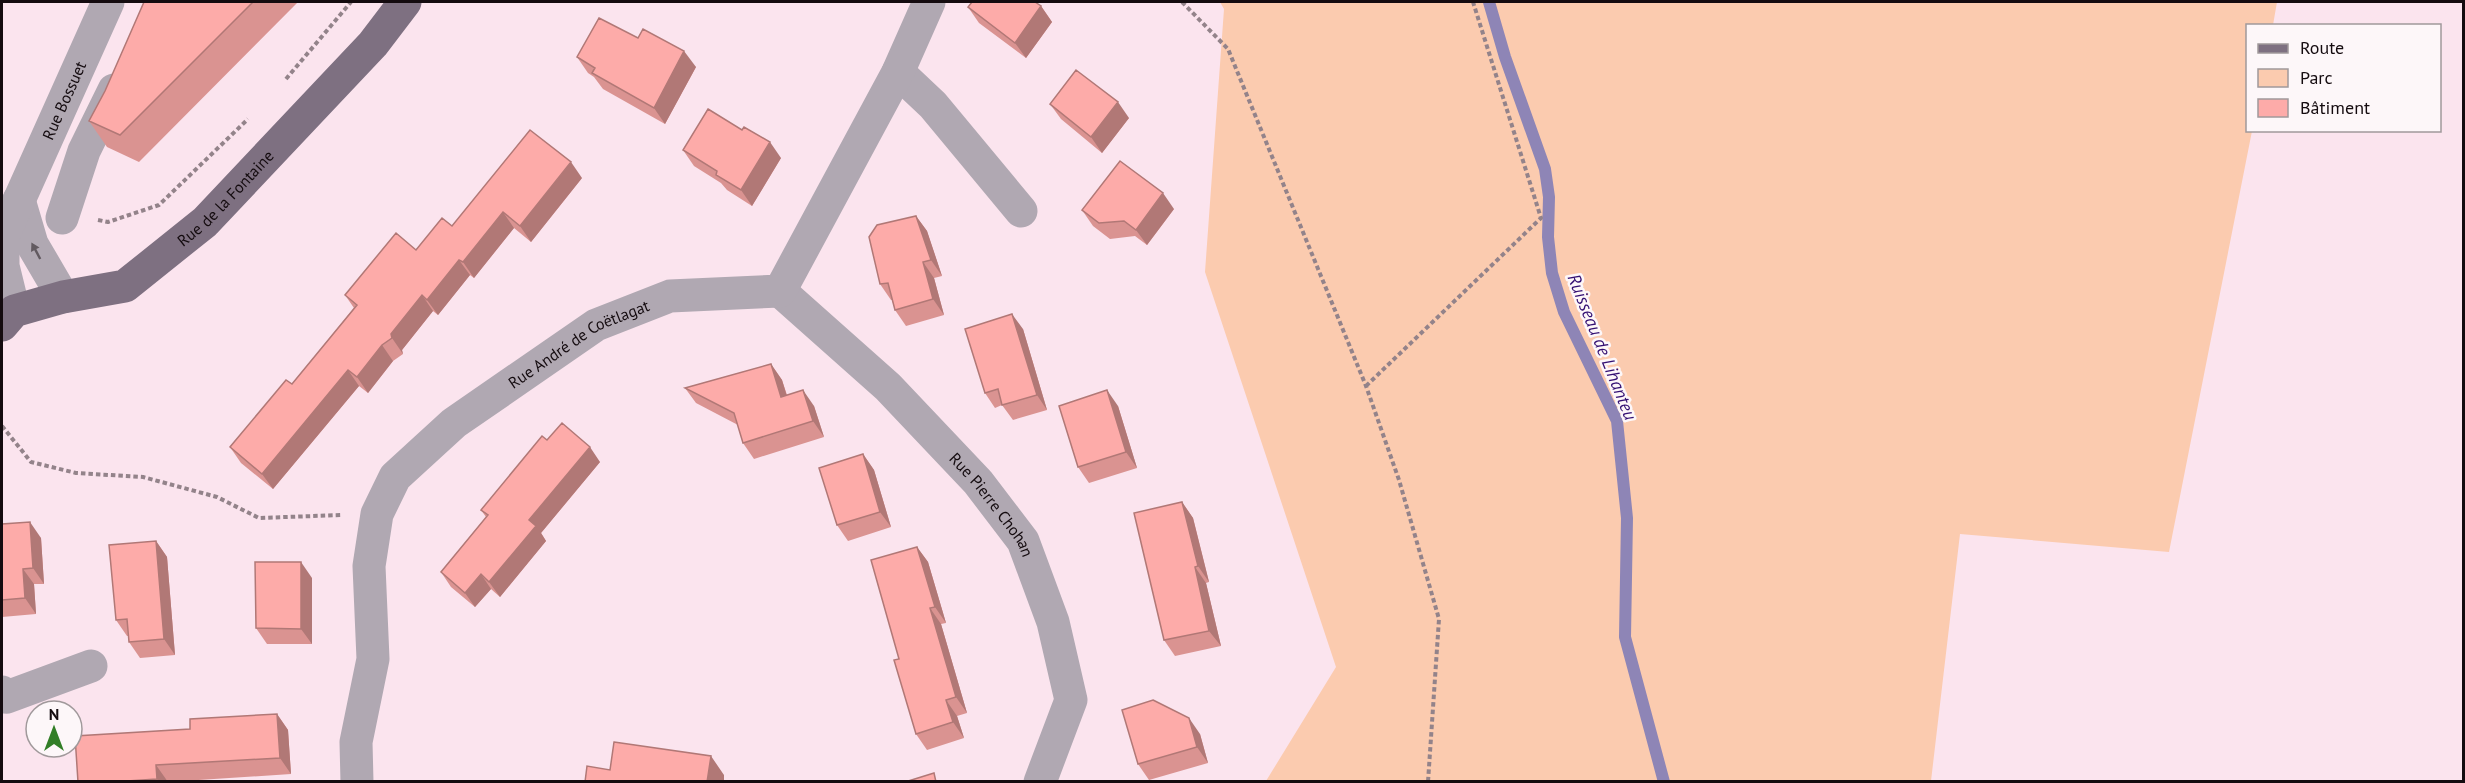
<svg xmlns="http://www.w3.org/2000/svg" width="2465" height="783" font-family="'PT Sans',sans-serif">
	<rect width="100%" height="100%" fill="#fbe4ee"/>
	<!-- green -->
	<path fill="#fbcbaf" d="M1220,2H2277L2273,25L2248,26V130L2252,131L2169,552L1960,534L1931,781H1266L1336,667L1205,272L1224,9Z"/>
	<g fill="none" stroke-linecap="round" stroke-linejoin="round">
		<!-- stream -->
		<path stroke="#8e85b6" stroke-width="12" d="M1489,2L1505,57L1545,169L1549,197L1548,237L1552,273L1564,312L1617,421L1627,518L1625,637L1664,782"/>
		<!-- path -->
		<path stroke="#93838a" stroke-width="4" stroke-dasharray="4.5 3" stroke-linecap="butt" d="M1182,2L1228,49L1366,386L1399,480L1439,619L1428,782
			M286,79L351,2
			M98,220L108,222L159,205L248,119
			M1366,386L1541,218L1473,2
			M2,426L31,462L76,473L143,477L217,497L259,518L341,515"/>
		<!-- minor -->
		<g stroke="#b0a8b2" stroke-width="33">
			<path d="M898,72L933,105L1021,211"/>
			<path d="M19,200L32,244L63,297"/>
			<path d="M62,218L84,151L114,90"/>
			<path id="s1" d="M780,291L888,387L978,482L1023,541L1053,622L1071,700L1040,782"/>
			<path id="s2" d="M14,311L3,266V236L108,2"/>
			<path d="M2,692L7,697L91,666"/>
			<path id="s3" d="M357,782L356,742L373,659L369,566L377,514L395,477L454,423L596,325L670,296L780,291L898,72L929,2"/>
		</g>
		<!-- major -->
		<path stroke="#7e7081" stroke-width="33" id="s4" d="M2,325L14,311L63,297L125,286L205,222L373,44L405,2"/>
	</g>
	<!-- wall -->
	<path fill="#da9391" d="M144,2H298L139,162L107,147L89,121L105,91Z
		M1041,6L1052,22L1026,58L979,23L968,7Z
		M638,38L696,67L665,124L603,89L594,77L588,73L577,57Z
		M1050,104L1129,118L1102,153L1061,119Z
		M683,150L781,158L752,206L727,190L721,183L694,166Z
		M582,178L531,242L514,228L474,278L470,275L438,315L433,311L402,350L403,354L393,361L368,393L359,386L273,489L241,463L230,447L292,384L354,308L345,295L452,226Z
		M1174,209L1147,245L1135,236L1110,239L1093,226L1082,210Z
		M916,216L927,231L942,276L934,278L944,315L906,326L895,310L892,300H891L880,284Z
		M1023,329L1047,410L1013,420L1002,405L995,408L985,393Z
		M771,364L782,380L787,395L814,406L824,437L754,459L743,443L738,425L696,403L685,388Z
		M1118,406L1137,468L1089,483L1078,467Z
		M547,440L600,462L541,533L546,541L500,597L491,589L475,607L451,587L441,572L486,517L481,510Z
		M863,454L874,470L891,527L848,541L837,525Z
		M1182,502L1193,518L1209,582L1206,583L1221,646L1175,656L1164,640Z
		M2,524L41,538L44,584H34L36,614L2,617Z
		M156,541L167,557L175,655L140,658L129,642V636H127L116,620Z
		M917,547L928,562L946,623L941,624L967,713L957,716L964,738L927,750L916,734L899,659Z
		M312,578V644H267L256,628Z
		M277,714L288,730L291,774L168,782H78L190,729Z
		M1200,734L1208,763L1149,780L1138,764Z"/>
	<!-- shaded-wall -->
	<path fill="#b17876" d="M1041,6L1052,22L1026,58L1015,43Z
		M684,51L696,67L665,124L654,108Z
		M1118,102L1129,118L1102,153L1091,137Z
		M770,142L781,158L752,206L741,190Z
		M571,162L582,178L531,242L520,226Z
		M1163,193L1174,209L1147,245L1136,230Z
		M503,212L514,228L474,278L463,262Z
		M916,216L927,231L942,276L931,260Z
		M459,260L470,275L438,315L427,300Z
		M923,262L934,278L944,315L933,299Z
		M422,295L433,311L402,350L403,354L392,338L391,334Z
		M1012,314L1023,329L1047,410L1037,395Z
		M382,345L393,361L368,393L357,377Z
		M771,364L782,380L792,413L781,397Z
		M348,370L359,386L273,489L262,474Z
		M803,390L814,406L824,437L813,421Z
		M1107,390L1118,406L1137,468L1126,452Z
		M590,447L600,462L541,533L546,541L500,597L489,582L529,520Z
		M863,454L874,470L891,527L880,512Z
		M1182,502L1193,518L1209,582L1198,566Z
		M30,522L41,538L44,584L33,568Z
		M156,541L167,557L175,655L164,639Z
		M917,547L928,562L946,623L935,607Z
		M301,562L312,578V644L301,629Z
		M1195,567L1206,583L1221,646L1209,631Z
		M23,569L34,584L36,614L25,598Z
		M481,574L491,589L475,607L465,593Z
		M930,608L941,624L967,713L956,697Z
		M946,700L957,716L964,738L953,722Z
		M277,714L288,730L291,774L280,758Z
		M1189,718L1200,734L1208,763L1197,747Z
		M711,756L724,775V782H707Z
		M156,765L168,782H159L157,779Z"/>
	<!-- building -->
	<path fill="#fdaba9" stroke="#b17876" stroke-width="1.5" d="M144,2H253L120,135L89,121L105,91Z
		M972,2H1035L1041,6L1015,43L968,7Z
		M599,18L638,38L643,29L684,51L654,108L592,73L595,68L577,57Z
		M1076,70L1118,102L1091,137L1050,104Z
		M708,109L742,130L744,127L770,142L741,190L716,175L717,171L683,150Z
		M530,130L571,162L520,226L503,212L463,262L459,260L427,300L422,295L391,334L392,338L382,345L357,377L348,370L262,474L230,447L286,380L292,384L357,305L345,295L396,233L416,250L442,218L452,226Z
		M1120,161L1163,193L1136,230L1124,221L1099,223L1082,210Z
		M916,216L931,260L923,262L933,299L895,310L888,283L880,284L869,237L877,225Z
		M1012,314L1037,395L1002,405L998,389L985,393L965,329Z
		M771,364L781,397L803,390L813,421L743,443L734,413L685,388Z
		M1107,390L1126,452L1078,467L1059,406Z
		M562,423L590,447L529,520L536,526L489,582L481,574L465,593L441,572L488,515L481,510L542,436L547,440Z
		M863,454L880,512L837,525L819,468Z
		M1182,502L1198,566L1195,567L1209,631L1164,640L1134,513Z
		M30,522L33,568L23,569L25,598L2,600V524Z
		M156,541L164,639L129,642L127,619L116,620L109,545Z
		M917,547L935,607L930,608L956,697L946,700L953,722L916,734L894,660L899,659L871,560Z
		M255,562H301V629L256,628Z
		M1153,700L1189,718L1197,747L1138,764L1122,710Z
		M277,714L280,758L156,765L157,779L112,782H78L75,736L190,729V719Z
		M614,742L711,756L707,782H585L587,766L610,770Z
		M934,773L936,782H905Z"/>
	<!-- one-way arrows -->
	<defs><path id="oneway-solid" d="M-6-.8H1V-3.2L6.5 0L1 3.2V.8H-6Z" transform="scale(1.5)"/></defs>
	<use fill="#625a60" href="#oneway-solid" transform="translate(36 251) rotate(-118)"/>
	<g text-anchor="middle" stroke-width="5" stroke-linejoin="round" paint-order="stroke">
		<!-- street labels -->
		<g font-size="16" fill="#140b0f" stroke="#fdf7f9">
			<text dy="6" stroke="none"><textPath href="#s2" startOffset="225">Rue Bossuet</textPath></text>
			<text dy="6" stroke="none"><textPath href="#s4" startOffset="266">Rue de la Fontaine</textPath></text>
			<text dy="6" stroke="none"><textPath href="#s3" startOffset="540">Rue André de Coëtlagat</textPath></text>
			<text dy="6" stroke="none"><textPath href="#s1" startOffset="302">Rue Pierre Chohan</textPath></text>
		</g>
		<!-- water labels -->
		<g font-size="18" font-style="italic" fill="#330f72" stroke="#fdf7f9">
			<text transform="translate(1602 347) rotate(68)" y="6">Ruisseau de Lihanteu</text>
		</g>
	</g>
	<!-- border -->
	<rect width="2465" height="783" fill="none" stroke="#140b0f" stroke-width="6"/>
	<!-- legend -->
	<rect x="2246" y="24" width="195" height="108" fill="#fdf7f9" stroke="#a0999b" stroke-width="1.5"/>
	<rect x="2258" y="44" width="30" height="9" fill="#7e7081" stroke="#a0999b" stroke-width="1.5"/>
	<text x="2300" y="54" font-size="18" fill="#140b0f">Route</text>
	<rect x="2258" y="69" width="30" height="18" fill="#fbcbaf" stroke="#a0999b" stroke-width="1.5"/>
	<text x="2300" y="84" font-size="18" fill="#140b0f">Parc</text>
	<rect x="2258" y="99" width="30" height="18" fill="#fdaba9" stroke="#a0999b" stroke-width="1.5"/>
	<text x="2300" y="114" font-size="18" fill="#140b0f">Bâtiment</text>
	<!-- north arrow -->
	<g transform="translate(54 729)"><circle r="28" fill="#fdf7f9" stroke="#a0999b" stroke-width="1.5"/>
	<path d="M0-4.5L10 22L0 15L-10 22Z" fill="#327e27"/>
	<text y="-9" font-size="16" font-weight="bold" text-anchor="middle" fill="#140b0f">N</text>
	</g>
</svg>
